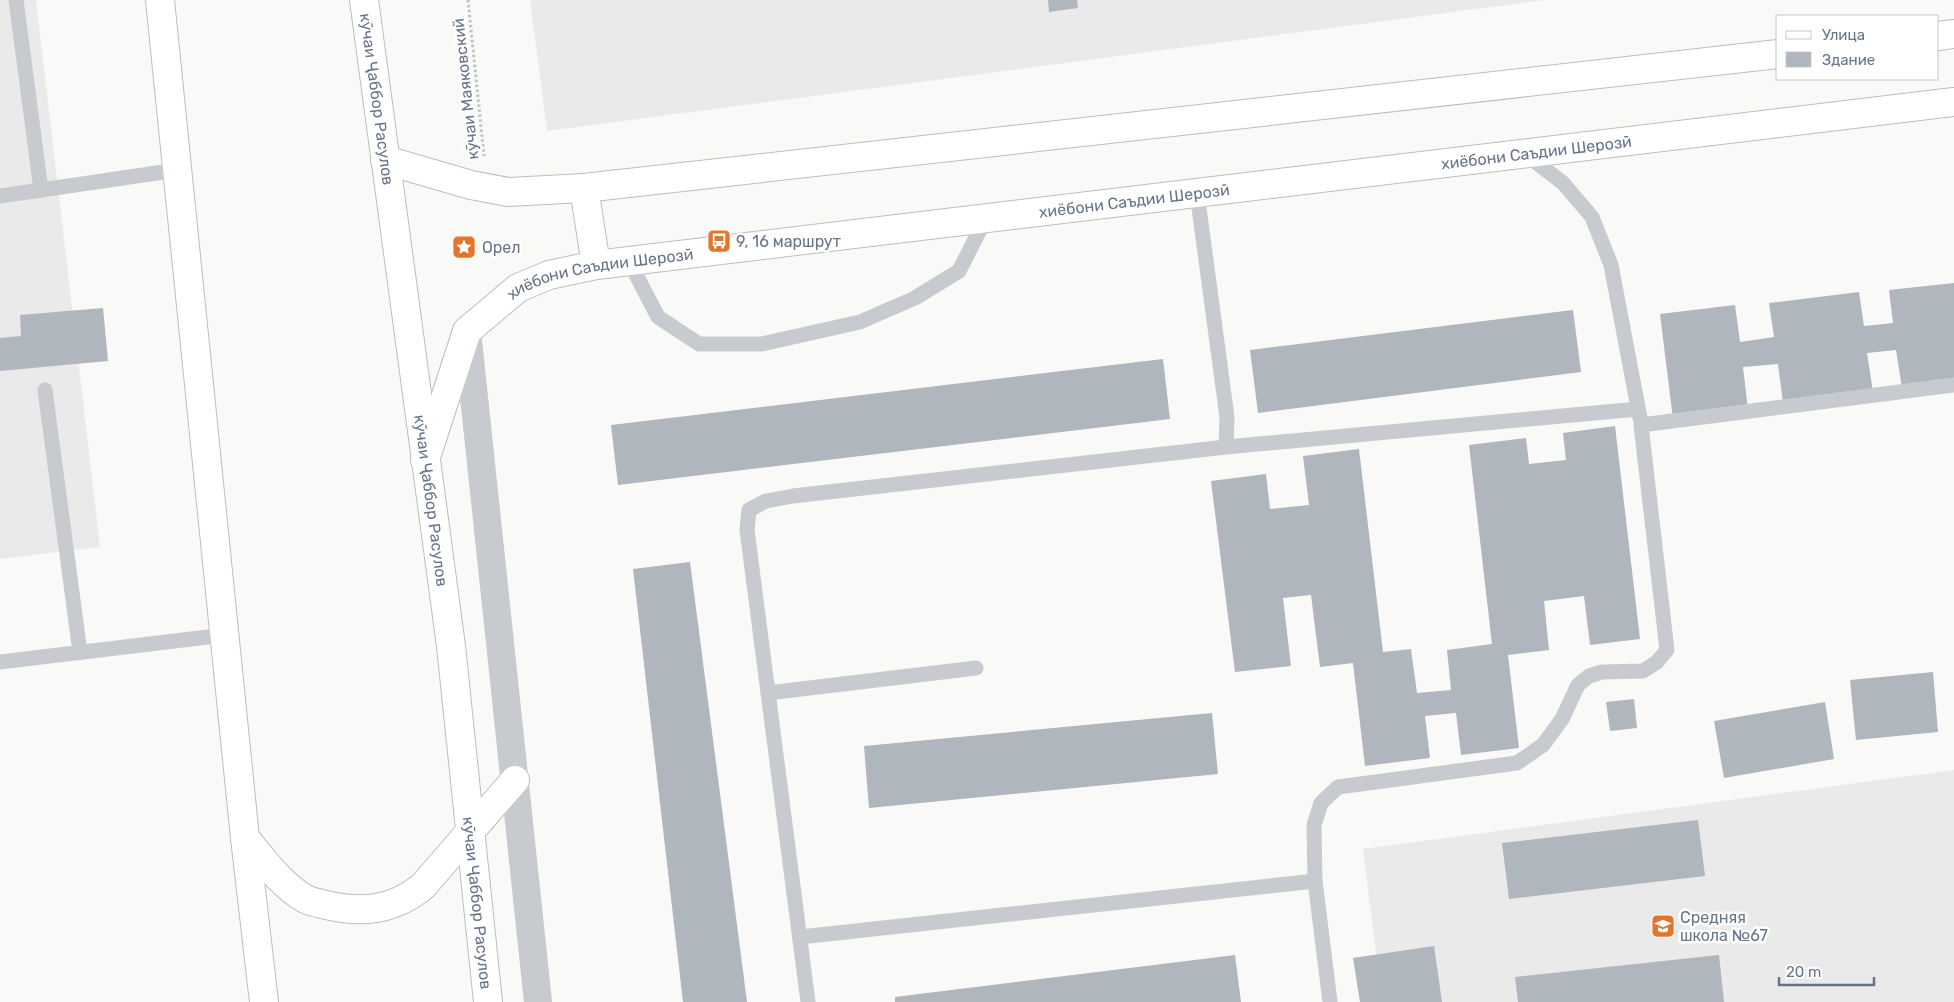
<svg xmlns="http://www.w3.org/2000/svg" width="1954" height="1002" viewBox="0 0 1954 1002" font-family="Rubik,sans-serif">
  <style>
    .built { fill: #eaeaea }
    .building { fill: #b0b6bd }
    .lines { fill: none; stroke-linecap: round; stroke-linejoin: round }
    .primary-casing { stroke: #babdc2; stroke-width: 30 }
    .path { stroke: #c1c2c5; stroke-width: 3; stroke-dasharray: 2.5 2.5; stroke-linecap: butt }
    .service { stroke: #c7cace; stroke-width: 15 }
    .minor { stroke: #c7cace; stroke-width: 28 }
    .primary { stroke: #fff; stroke-width: 28 }
    .labels { text-anchor: middle; stroke-width: 5; stroke-linejoin: round; paint-order: stroke }
    .street-label { font-size: 16px; fill: #687588; stroke: #fff }
    .poi-label { font-size: 16px; fill: #687588; stroke: #fff; text-anchor: start }
  </style>
  <rect width="100%" height="100%" fill="#f9f9f7"/>
  <!-- built -->
  <g class="built">
    <path d="M0 0H36L100 547 0 559Z"/>
    <path d="M530 0H1545L547 131Z"/>
    <path d="M1954 770V1002H1382L1363 849Z"/>
  </g>
  <!-- building -->
  <g class="building">
    <path d="M1048 0H1077L1078 8 1049 12Z"/>
    <path d="M1954 283V382L1902 388 1896 350 1867 353 1873 392 1783 403 1778 364 1743 367 1748 410 1673 419 1660 314 1735 305 1740 342 1774 337 1769 303 1859 292 1864 326 1893 323 1889 290Z"/>
    <path d="M103 308 108 361 0 371V338L21 336 20 315Z"/>
    <path d="M1573 310 1581 372 1258 413 1250 350Z"/>
    <path d="M1163 359 1170 419 618 485 611 425Z"/>
    <path d="M1615 426 1640 639 1590 645 1584 596 1544 601 1549 650 1508 655 1519 748 1461 755 1456 713 1425 716 1430 758 1365 766 1353 663 1320 667 1311 595 1283 598 1291 666 1235 672 1211 481 1266 474 1270 509 1309 505 1303 456 1359 449 1383 652 1411 649 1417 693 1451 690 1447 650 1492 644 1469 445 1526 438 1529 464 1566 460 1563 433Z"/>
    <path d="M690 562 747 1002H683L633 569Z"/>
    <path d="M1933 672 1938 732 1856 740 1850 680Z"/>
    <path d="M1634 699 1637 728 1610 731 1606 702Z"/>
    <path d="M1825 702 1834 759 1724 778 1714 721Z"/>
    <path d="M1212 713 1218 774 869 808 864 746Z"/>
    <path d="M1698 820 1705 876 1509 899 1502 843Z"/>
    <path d="M1434 946 1442 1002H1360L1353 958Z"/>
    <path d="M1235 955 1241 1002H895V997Z"/>
    <path d="M1719 955 1724 1002H1518L1515 977Z"/>
  </g>
  <g class="lines">
    <!-- primary casing -->
    <g class="primary-casing">
      <g id="primary">
        <path d="M160 0 245 838 264 1002"/>
        <path id="s1" d="M364 0 451 646 488 1002"/>
        <path d="M1938 36 1954 34"/>
        <path d="M385 160 471 185 508 192 584 188 1778 54"/>
        <path d="M584 188 596 265"/>
        <path id="s2" d="M425 460 467 331 518 288 549 275 596 265 1954 102"/>
        <path d="M245 838C263 859 280 884 304 898 309 902 316 902 322 904 360 914 393 911 423 886L515 780"/>
      </g>
    </g>
    <!-- path -->
    <path class="path" d="M468 0 484 156"/>
    <!-- service -->
    <g class="service">
      <path d="M16 0 41 190"/>
      <path d="M1524 153 1563 183 1592 217 1611 265 1640 418"/>
      <path d="M1197 193 1227 417 1226 447"/>
      <path d="M0 196 177 170"/>
      <path d="M629 261 658 317 699 344H762L860 322 915 298 959 271 986 218"/>
      <path d="M45 390 80 652"/>
      <path d="M0 662 224 635"/>
      <path d="M768 693 976 668"/>
      <path d="M1315 881 1314 825 1321 803 1338 787 1517 763 1543 745 1562 719 1578 685 1589 676 1602 672 1643 671 1657 662 1667 650 1641 425 1954 385"/>
      <path d="M800 937 1315 881 1330 1002"/>
      <path d="M808 1002 747 530 749 510 766 501 793 496 1226 447 1638 409"/>
    </g>
    <!-- minor -->
    <path class="minor" d="M467 331 538 1002"/>
    <!-- primary -->
    <use href="#primary" class="primary"/>
  </g>
  <!-- icons -->
  <defs>
    <g id="bus-square" transform="scale(1.25)"><rect x="-9" y="-9" width="18" height="18" rx="4" fill="#e5752b" stroke="#fff"/><path d="M-5-6H5V4H4V6H2V4H-2V6H-4V4H-5ZM-3.5-4V0h7V-4ZM-3.5 1.2v1.5H-2V1.2ZM2 1.2v1.5H3.5V1.2Z" fill="#fff"/></g>
    <g id="sight-square" transform="scale(1.25)"><rect x="-9" y="-9" width="18" height="18" rx="4" fill="#e5752b" stroke="#fff"/><path d="M0-6L1.8-2.2L6-1.7L2.9 1.2L3.7 5.4L0 3.3L-3.7 5.4L-2.9 1.2L-6-1.7L-1.8-2.2Z" fill="#fff"/></g>
    <g id="school-square" transform="scale(1.25)"><rect x="-9" y="-9" width="18" height="18" rx="4" fill="#e5752b" stroke="#fff"/><path d="M0-5L7-2L0 1L-7-2ZM-4 1L0 2.5L4 1V4Q0 6-4 4Z" fill="#fff"/></g>
  </defs>
  <g fill-rule="evenodd">
    <use href="#bus-square" x="719" y="241"/>
    <use href="#sight-square" x="464" y="247"/>
    <use href="#school-square" x="1663" y="926"/>
  </g>
  <g class="labels">
    <!-- street labels -->
    <g class="street-label">
      <text transform="translate(465 89) rotate(-96)" y="6">кӯчаи Маяковский</text>
      <text dy="6" stroke="none"><textPath href="#s1" startOffset="100">кӯчаи Ҷаббор Расулов</textPath></text>
      <text dy="6" stroke="none"><textPath href="#s2" startOffset="1231">хиёбони Саъдии Шерозӣ</textPath></text>
      <text dy="6" stroke="none"><textPath href="#s2" startOffset="826">хиёбони Саъдии Шерозӣ</textPath></text>
      <text dy="6" stroke="none"><textPath href="#s2" startOffset="286">хиёбони Саъдии Шерозӣ</textPath></text>
      <text dy="6" stroke="none"><textPath href="#s1" startOffset="505">кӯчаи Ҷаббор Расулов</textPath></text>
      <text dy="6" stroke="none"><textPath href="#s1" startOffset="910">кӯчаи Ҷаббор Расулов</textPath></text>
    </g>
    <!-- poi labels -->
    <g class="poi-label">
      <text x="736" y="247">9, 16 маршрут</text>
      <text x="482" y="253">Орел</text>
      <text x="1680" y="923">Средняя<tspan x="1680" dy="18">школа №67</tspan></text>
    </g>
  </g>
  <!-- legend -->
  <rect x="1776" y="15" width="162" height="65" fill="#ffffff" stroke="#c3c8cf"/>
  <rect x="1786" y="31" width="25" height="8" fill="#ffffff" stroke="#c3c8cf"/>
  <text x="1822" y="40" font-size="15" fill="#687588">Улица</text>
  <rect x="1786" y="52" width="25" height="15" fill="#b0b6bd" stroke="#c3c8cf"/>
  <text x="1822" y="65" font-size="15" fill="#687588">Здание</text>
  <!-- scale -->
  <path d="M1779 977v8h95v-8" fill="none" stroke="#687588" stroke-width="2.5"/>
  <text x="1786" y="977" font-size="15" fill="#687588" stroke="#ffffff" stroke-width="4" paint-order="stroke">20 m</text>
</svg>
